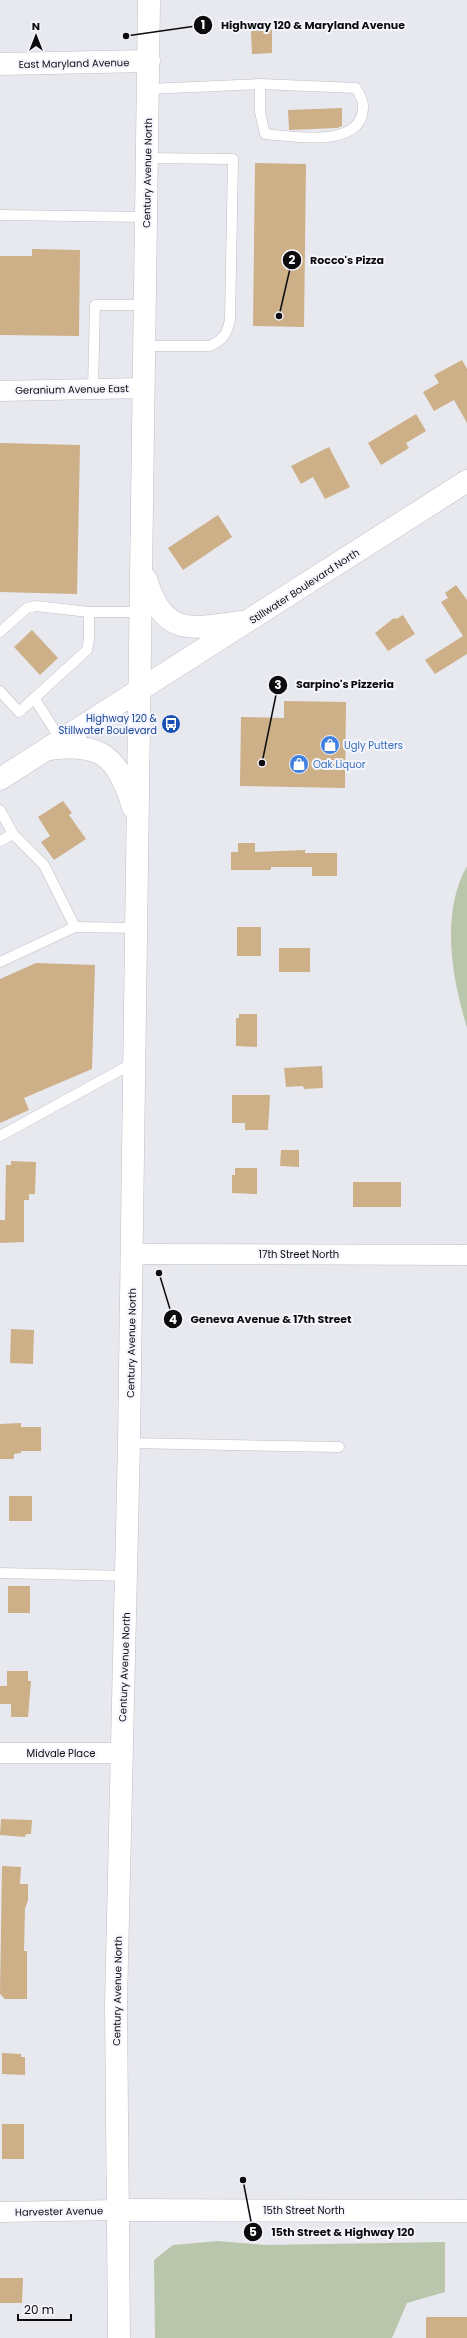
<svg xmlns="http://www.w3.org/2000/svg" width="467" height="2338" viewBox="0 0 467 2338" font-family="Poppins,sans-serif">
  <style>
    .green { fill: #b9c6ab }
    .building { fill: #cdaf88 }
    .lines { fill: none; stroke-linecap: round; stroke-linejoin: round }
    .lane-casing { stroke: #bebfc5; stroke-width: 11 }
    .street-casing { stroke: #bebfc5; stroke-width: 21 }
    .secondary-casing { stroke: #bebfc5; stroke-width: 23 }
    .lane { stroke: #fff; stroke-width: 10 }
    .street { stroke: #fff; stroke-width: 20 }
    .secondary { stroke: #fff; stroke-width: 22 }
    .labels { text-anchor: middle; stroke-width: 4; stroke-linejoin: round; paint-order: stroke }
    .street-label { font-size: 10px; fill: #0c0c0e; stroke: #f5f6fd }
    .transit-label { font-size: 10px; fill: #164399; stroke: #f5f6fd; text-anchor: end }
    .shop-label { font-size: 10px; fill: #366cbe; stroke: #f5f6fd; text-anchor: start }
    .leader { fill: none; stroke: #0c0c0e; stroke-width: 1.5 }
    .callout-dot { fill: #0c0c0e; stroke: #f5f6fd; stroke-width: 1.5 }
    .mark-label { font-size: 12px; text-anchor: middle; font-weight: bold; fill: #fff }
    .callout-label { font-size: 11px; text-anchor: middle; font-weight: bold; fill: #0c0c0e; stroke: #f5f6fd; stroke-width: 4; stroke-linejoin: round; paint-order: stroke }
  </style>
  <rect width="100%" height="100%" fill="#e8e9ef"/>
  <!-- green -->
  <g class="green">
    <path d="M467 866V1028C452 978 440 914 467 866Z"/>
    <path d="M218 2241 265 2245 445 2242V2292L407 2303 392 2338H155L154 2260 173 2245Z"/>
  </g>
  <!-- building -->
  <g class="building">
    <path d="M272 30V53L252 54 251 31Z"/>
    <path d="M342 108V126L337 128 289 130 288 110Z"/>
    <path d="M255 163 306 164 304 327 253 326Z"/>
    <path d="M32 249 80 250 79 336 0 335V256H32Z"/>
    <path d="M462 360 467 369V423L454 400 434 411 423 392 439 383 434 375Z"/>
    <path d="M416 414 426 431 406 443 409 448 381 465 368 443Z"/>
    <path d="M0 443 80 445 77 594 0 592Z"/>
    <path d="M329 447 350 487 325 499 313 477 301 484 291 466Z"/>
    <path d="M218 515 232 537 183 570 168 548Z"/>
    <path d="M456 585 467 600V654L435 674 425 660 463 636 441 602 448 598 445 593Z"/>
    <path d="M403 615 415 634 388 651 375 633 394 618 396 619Z"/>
    <path d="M32 630 58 658 40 675 14 647Z"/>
    <path d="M284 701 346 702 345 788 240 786 241 717 284 718Z"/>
    <path d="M63 801 72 813 69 815 86 839 54 860 41 842 50 836 38 817Z"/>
    <path d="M238 843H255V852L305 850V853H337V876H312V867H271V870H231V852H238Z"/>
    <rect x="237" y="927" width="24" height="29"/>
    <rect x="279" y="948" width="31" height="24"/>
    <path d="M36 963 95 965 92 1069 24 1098 29 1110 0 1123V979Z"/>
    <path d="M239 1014H257V1047L236 1046V1018H239Z"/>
    <path d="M322 1066 323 1088 304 1089 303 1086 286 1087 284 1068Z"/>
    <path d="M232 1095H270L268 1130H245V1123H232Z"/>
    <path d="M281 1150H299V1167L280 1166Z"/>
    <path d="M11 1161 36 1162 35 1194H29V1200H24V1242L0 1243V1220H5L6 1165H11Z"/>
    <path d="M235 1168H257V1194L232 1193V1175H235Z"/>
    <rect x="353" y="1182" width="48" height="25"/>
    <path d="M11 1329 34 1330 33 1364 10 1363Z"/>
    <path d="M21 1423V1427H41V1451H21V1453L14 1454V1459H0V1424Z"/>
    <rect x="9" y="1496" width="23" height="25"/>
    <rect x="8" y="1586" width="22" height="27"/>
    <path d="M7 1671H28V1681H31L28 1717H11V1704H0V1686H7Z"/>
    <path d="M1 1819 32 1820 31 1834H26L25 1837 0 1835Z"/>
    <path d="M2 1866 21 1867 20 1884H28V1900L25 1909 24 1951H27V1999H5L0 1994Z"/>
    <path d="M2 2053 21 2054V2057H25V2075L2 2074Z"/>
    <rect x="2" y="2124" width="22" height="35"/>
    <path d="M0 2278H23L22 2303H0Z"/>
    <rect x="426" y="2317" width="41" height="21"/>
  </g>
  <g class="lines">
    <!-- lane casing -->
    <g class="lane-casing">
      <g id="lane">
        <path d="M148 89 260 84 356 88C359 93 363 100 363 106 364 150 291 136 265 134L260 112V84"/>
        <path d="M0 215 147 217"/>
        <path d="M145 346H210C223 340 227 334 230 320L233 159 147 158"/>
        <path d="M93 388 95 305H145"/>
        <path d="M0 632 27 608 36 606 89 612H141"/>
        <path d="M0 691 19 712 87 650 89 639V612"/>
        <path d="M34 698 61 740"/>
        <path d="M0 810 13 834 44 865 75 927 0 962"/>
        <path d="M0 841 13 834"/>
        <path d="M75 927 137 928"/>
        <path d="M0 1136 135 1062"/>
        <path d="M129 1443 339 1447"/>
        <path d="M0 1573 127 1576"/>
      </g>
    </g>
    <!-- street casing -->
    <g class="street-casing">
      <g id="street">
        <path d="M0 391 144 388"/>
        <path d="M132 1254 467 1255"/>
        <path d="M0 1753H122"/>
        <path d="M0 2212 118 2210"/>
      </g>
    </g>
    <!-- secondary casing -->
    <g class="secondary-casing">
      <g id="secondary">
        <path d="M0 64 149 61"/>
        <path d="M146 579C164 637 189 629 241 622"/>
        <path d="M49 749C102 742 118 757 133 807"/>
        <path d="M0 779 467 481"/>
        <path d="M118 2210 467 2211"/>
        <path d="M119 2338 116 2004 129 1443 149 0"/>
      </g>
    </g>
    <!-- lane -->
    <use href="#lane" class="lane"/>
    <!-- street -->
    <use href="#street" class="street"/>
    <!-- secondary -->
    <use href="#secondary" class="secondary"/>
  </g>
  <!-- icons -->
  <defs>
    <g id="bus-disc" transform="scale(1)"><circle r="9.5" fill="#1a4fb4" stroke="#f5f6fd"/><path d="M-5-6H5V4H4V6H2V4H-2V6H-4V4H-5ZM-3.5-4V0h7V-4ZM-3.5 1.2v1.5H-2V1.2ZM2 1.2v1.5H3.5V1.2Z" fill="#fff"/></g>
    <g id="shop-disc" transform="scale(1)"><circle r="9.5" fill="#3f7fe0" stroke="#f5f6fd"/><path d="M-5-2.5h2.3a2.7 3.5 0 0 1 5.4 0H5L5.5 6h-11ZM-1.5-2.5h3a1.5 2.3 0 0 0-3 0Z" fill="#fff"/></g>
  </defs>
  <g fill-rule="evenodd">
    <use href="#bus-disc" x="171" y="724"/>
    <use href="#shop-disc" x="330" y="745"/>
    <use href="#shop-disc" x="299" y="764"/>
  </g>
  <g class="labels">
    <!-- street labels -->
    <g class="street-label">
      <text transform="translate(74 63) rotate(-1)" y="4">East Maryland Avenue</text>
      <text transform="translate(147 173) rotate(-89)" y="4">Century Avenue North</text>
      <text transform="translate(72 389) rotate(-1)" y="4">Geranium Avenue East</text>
      <text transform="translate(304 586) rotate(-33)" y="4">Stillwater Boulevard North</text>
      <text x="299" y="1258">17th Street North</text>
      <text transform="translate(131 1343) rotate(-89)" y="4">Century Avenue North</text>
      <text transform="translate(124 1667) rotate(-88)" y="4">Century Avenue North</text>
      <text x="61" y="1757">Midvale Place</text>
      <text transform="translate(117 1991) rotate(-89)" y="4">Century Avenue North</text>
      <text x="304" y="2214">15th Street North</text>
      <text transform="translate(59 2211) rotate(-1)" y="4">Harvester Avenue</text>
    </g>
    <!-- transit labels -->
    <g class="transit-label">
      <text x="157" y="722">Highway 120 &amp;<tspan x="157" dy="12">Stillwater Boulevard</tspan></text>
    </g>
    <!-- shop labels -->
    <g class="shop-label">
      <text x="344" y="749">Ugly Putters</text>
      <text x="313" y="768">Oak Liquor</text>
    </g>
  </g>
  <!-- callouts -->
  <path class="leader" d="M126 36L203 25M279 316L292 260M262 763L278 685M159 1273L173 1319M243 2180L253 2232"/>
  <g class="callout-dot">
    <circle cx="126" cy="36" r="4"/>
    <circle cx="279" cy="316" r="4"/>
    <circle cx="262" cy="763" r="4"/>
    <circle cx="159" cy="1273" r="4"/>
    <circle cx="243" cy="2180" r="4"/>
    <circle cx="203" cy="25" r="10"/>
    <circle cx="292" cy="260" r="10"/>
    <circle cx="278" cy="685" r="10"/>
    <circle cx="173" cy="1319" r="10"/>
    <circle cx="253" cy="2232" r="10"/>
  </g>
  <g class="mark-label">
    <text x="203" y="29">1</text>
    <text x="292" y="264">2</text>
    <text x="278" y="689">3</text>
    <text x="173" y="1324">4</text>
    <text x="253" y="2236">5</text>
  </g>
  <g class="callout-label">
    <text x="313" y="29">Highway 120 &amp; Maryland Avenue</text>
    <text x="347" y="264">Rocco's Pizza</text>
    <text x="345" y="688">Sarpino's Pizzeria</text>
    <text x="271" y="1323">Geneva Avenue &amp; 17th Street</text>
    <text x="343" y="2236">15th Street &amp; Highway 120</text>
  </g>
  <!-- north arrow -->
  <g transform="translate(36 36)" stroke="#f5f6fd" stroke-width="3" paint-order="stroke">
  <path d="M0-3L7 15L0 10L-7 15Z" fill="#0c0c0e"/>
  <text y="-6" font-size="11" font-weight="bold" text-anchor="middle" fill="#0c0c0e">N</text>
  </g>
  <!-- scale -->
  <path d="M18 2314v6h53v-6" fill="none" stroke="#0c0c0e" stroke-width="2"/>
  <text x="24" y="2314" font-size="12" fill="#0c0c0e" stroke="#f5f6fd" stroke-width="3" paint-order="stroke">20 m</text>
</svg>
